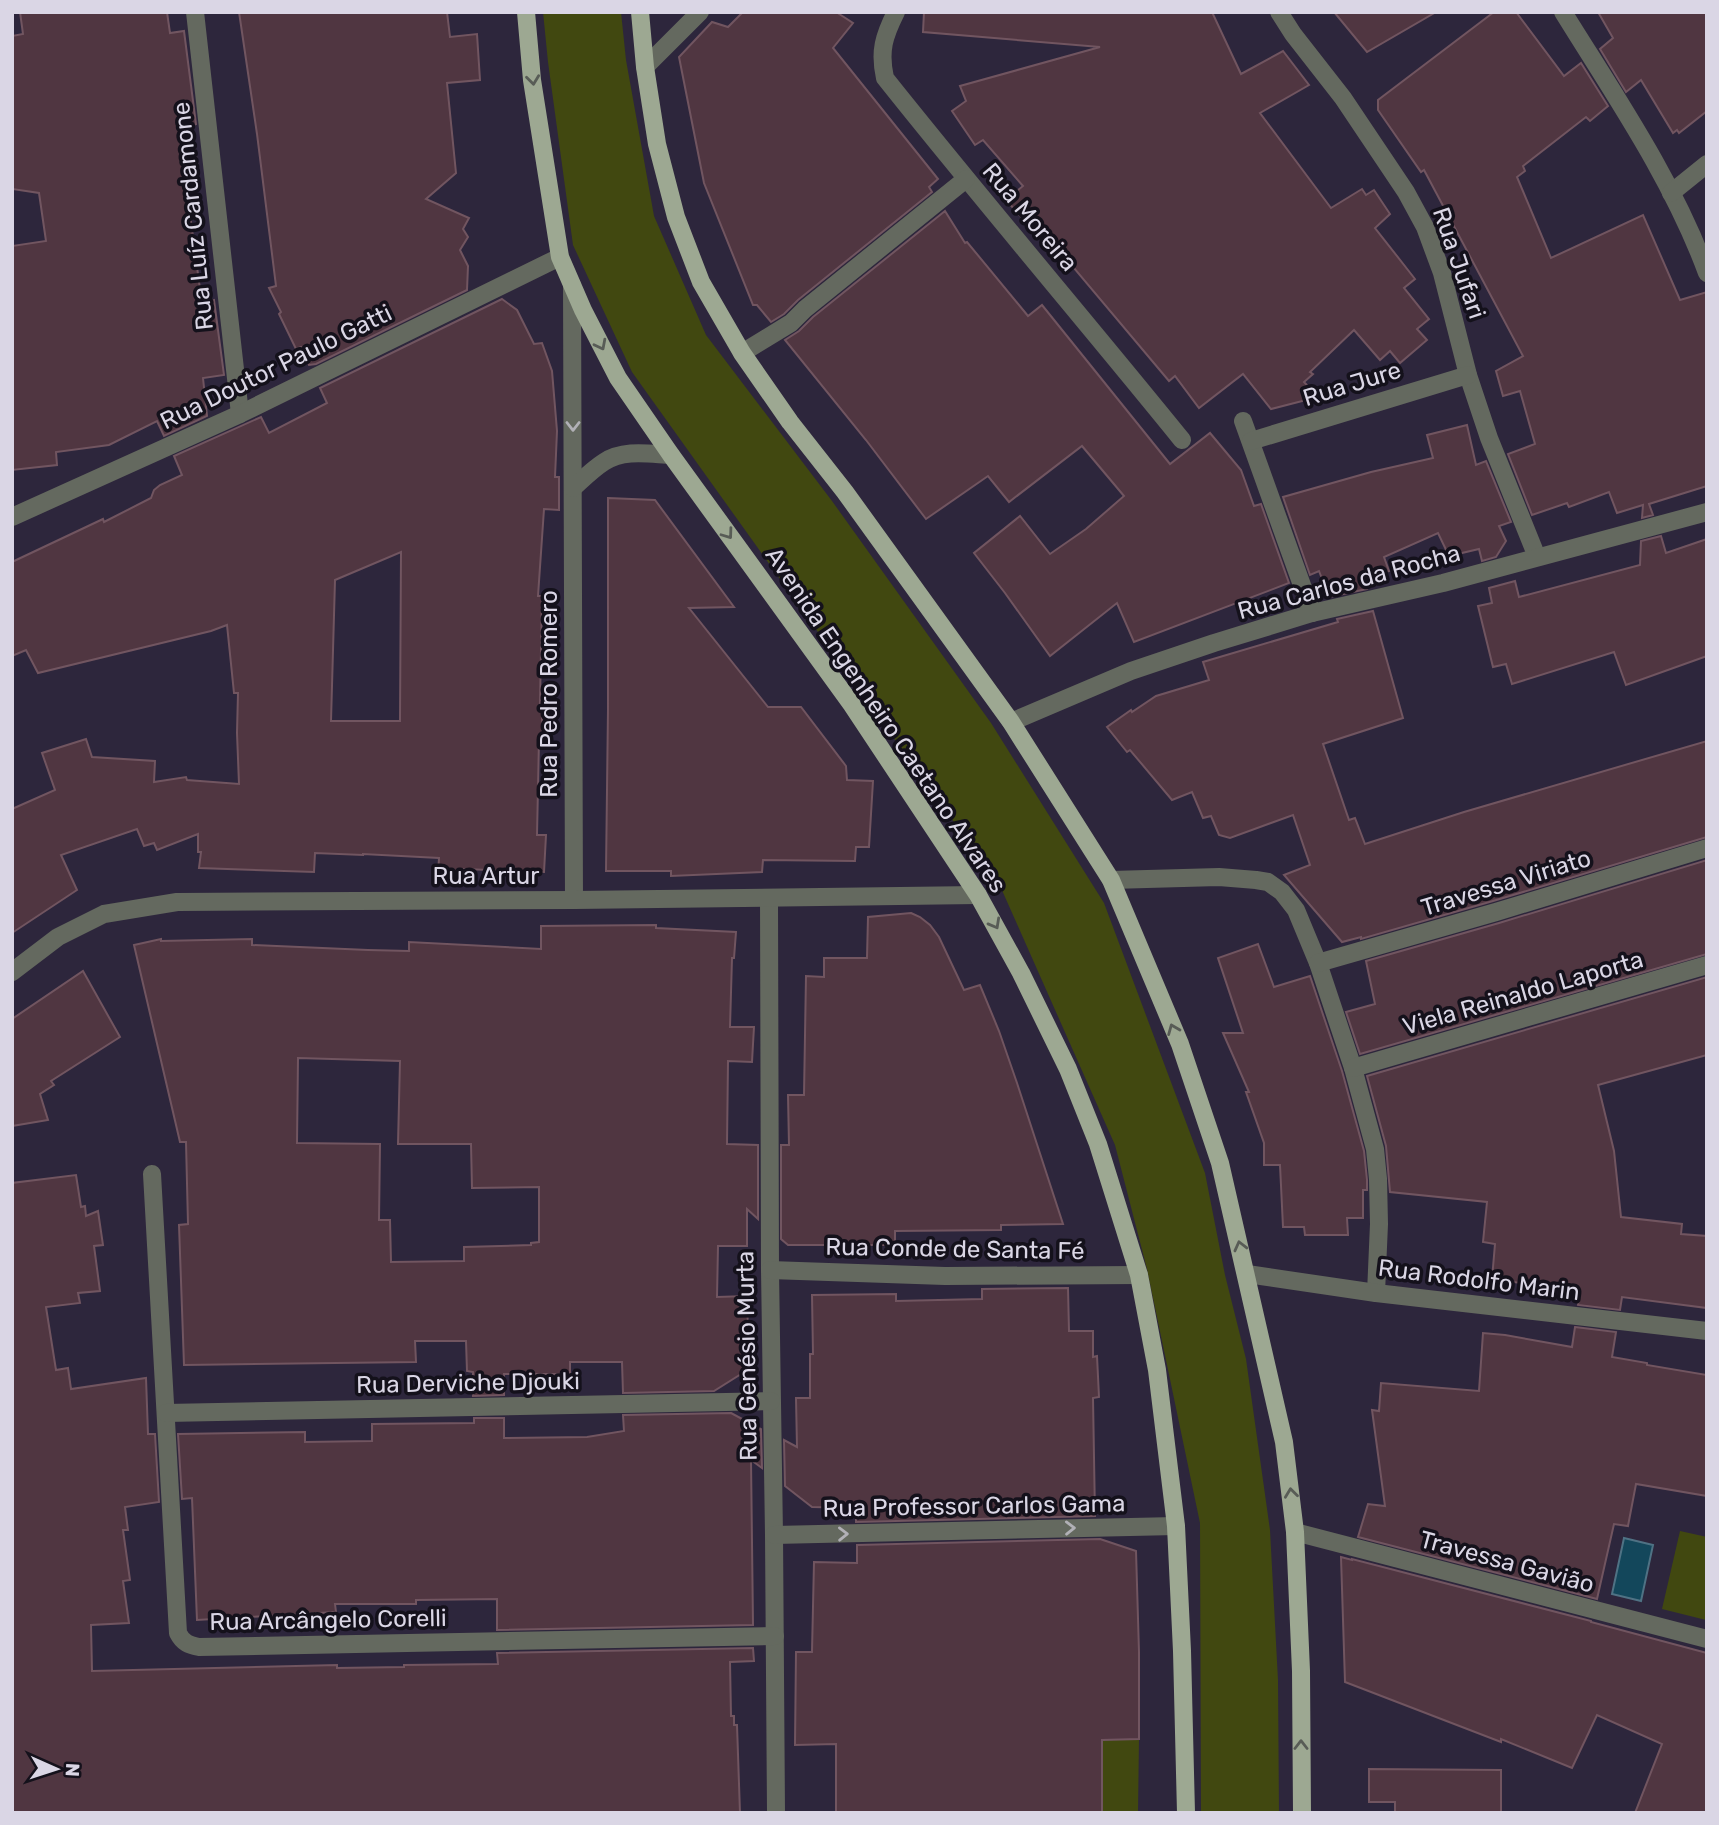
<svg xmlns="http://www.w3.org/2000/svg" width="1719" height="1825" viewBox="0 0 1719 1825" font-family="Rubik,sans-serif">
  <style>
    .green { fill: #414810 }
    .water { fill: #13475b; stroke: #4f7284; stroke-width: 2 }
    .building { fill: #503641; stroke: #715560; stroke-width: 2; fill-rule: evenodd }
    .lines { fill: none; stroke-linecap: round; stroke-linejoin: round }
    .minor { stroke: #64695f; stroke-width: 18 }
    .major { stroke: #9da892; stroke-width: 18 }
    .oneway { stroke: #585c56 }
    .oneway2 { stroke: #b1b0b6 }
    .labels { text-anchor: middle; stroke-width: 7; stroke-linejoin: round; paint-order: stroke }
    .street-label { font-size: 24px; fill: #dad6e5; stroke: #14111b }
  </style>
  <rect width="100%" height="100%" fill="#2d263c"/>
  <!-- green -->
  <g class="green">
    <path d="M543 12H621L626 60 654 216 706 335 832 501 991 723 1104 903 1205 1173 1225 1275 1246 1359 1270 1530 1278 1680 1279 1813H1201L1200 1523 1147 1269 1115 1145 1001 888 632 372 573 245 548 62Z"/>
    <path d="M1680 1531 1707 1537 1706 1620 1662 1609Z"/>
    <path d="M1139 1739 1138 1813H1102V1740Z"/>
  </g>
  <!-- water -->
  <path class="water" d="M1624 1538 1653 1545 1641 1601 1612 1594Z"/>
  <!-- building -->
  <g class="building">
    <path d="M20 12H167L170 33 184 31 196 124 191 126 198 168 184 170 202 304 214 300 224 375 203 378 207 416 164 436 157 421 109 445 56 452 57 465 12 470V246L46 241 39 193 12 189V36L23 34Z"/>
    <path d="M239 12H447L450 37 477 34 480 80 447 83 456 173 426 199 469 218 463 229 468 237 460 250 468 266 467 290 316 364 309 365 301 347 296 349 279 314 281 312 269 288 276 286 257 134Z"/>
    <path d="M743 12H836L853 23 833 48 938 179 929 187 932 192 798 300 784 314 771 322 757 305H753L704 183 679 57 712 22 728 27Z"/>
    <path d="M924 12H1212L1241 74 1283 51 1309 85 1260 113 1331 208 1362 189 1366 195 1374 190 1390 214 1375 228 1415 279 1404 288 1429 319 1417 329 1427 340 1400 363 1390 351 1380 360 1354 330 1310 372 1313 374 1304 382 1318 397 1271 409 1243 374 1199 408 1175 376 1169 381 1042 230 1038 233 1026 218 1024 220 1006 200 1023 186 983 140 975 145 952 111 966 101 960 86 1100 47 923 32Z"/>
    <path d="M1334 12H1436L1367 52Z"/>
    <path d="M1494 12H1516L1564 76 1581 63 1608 106 1590 121 1586 117 1523 166 1525 171 1517 177 1551 258 1643 215 1680 300 1707 292V486L1649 504 1653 515 1642 518 1643 505 1617 513 1609 492 1569 507 1567 503 1532 515 1508 454 1535 444 1520 391 1503 396 1496 371 1523 356 1424 170 1421 172 1378 110V100Z"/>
    <path d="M1598 12H1707V111L1679 133 1677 130 1673 133 1641 80 1626 92 1600 49 1613 38Z"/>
    <path d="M945 211 965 243 967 242 1028 316 1042 305 1170 464 1210 433 1241 470 1254 506 1261 504 1289 583 1134 642 1117 603 1050 656 1005 593 974 553 1020 516 1050 554 1086 529 1124 496 1082 446 1009 502 988 476 926 519 866 440 785 340 799 331 813 317Z"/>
    <path d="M502 299 517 310 534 344 542 343 552 371 557 431 555 477H559V510L544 509 538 596H542L540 704H542V741L539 740 537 835H546L544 872 464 869V875H438L439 858 363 854V855L315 853 314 872 199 868 201 852H198V834L157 850 154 843 144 846 137 829 61 855 77 890 12 933V809L55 790 42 753 86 739 92 757 155 761 154 782 186 777 187 780 239 784 237 733 238 693H234L227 625 211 631 38 673 26 650 12 656V562L103 519 104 522 151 498 154 490 160 485 182 475 174 456 261 417 269 433 327 403 320 388ZM401 552 400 721H331L335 580Z"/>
    <path d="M1467 425 1476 465 1486 461 1511 522 1499 526 1506 541 1496 557 1482 561 1479 549 1449 556 1438 533 1384 557 1389 571 1363 577 1367 589 1329 597 1319 571 1310 575 1283 497 1371 472 1433 458 1427 435Z"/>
    <path d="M608 498 655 500 734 607 689 608 768 707H801L846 766 847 780 873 781 869 847H856L855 861 763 860 762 872 671 876V871H606L608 709Z"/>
    <path d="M1661 536 1666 553 1707 539V656L1626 685 1614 652 1512 684 1506 664 1493 667 1478 606 1492 603 1489 588 1515 581 1519 597 1640 565 1641 541Z"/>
    <path d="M1373 611 1403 718 1323 744 1349 820 1355 818 1365 844 1464 812 1707 741V837L1493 901 1361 939V937L1342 942 1284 875 1310 865 1293 815 1230 838 1219 835 1211 816 1203 818 1192 792 1172 800 1130 750 1127 752 1107 727 1131 710 1132 712 1156 696 1209 680 1203 662 1338 622 1337 619Z"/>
    <path d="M1707 860V954L1360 1054 1346 1012 1375 1004 1366 961 1499 923Z"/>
    <path d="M911 913 920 917 930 925 939 937 964 990 980 985 999 1031 1017 1083 1063 1224 1001 1225V1230L895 1231V1245H788L781 1239V1145H789L788 1095H804L806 976 824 977V958H867L868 917Z"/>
    <path d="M656 925V928L736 932 734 958H732L730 1027H754L753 1044 752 1062 728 1061 727 1144 758 1145V1219L747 1209V1246H718L717 1297 747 1296 749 1369 714 1391 623 1393 622 1362H570V1374H504V1395L473 1396V1372L467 1371 466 1341H415L416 1362 184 1365 179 1225 188 1224 186 1142H180L134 945 161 939V941L252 939V945L368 950 409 951V942L541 949V926ZM298 1058 400 1061 398 1144H471L472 1188 539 1187V1242L531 1243V1245L464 1247V1261L391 1262 390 1220H379L380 1144 297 1143Z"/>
    <path d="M1258 944 1274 987 1310 976 1342 1071 1364 1151 1367 1180V1190H1363V1218H1347L1348 1235H1305L1304 1227H1283L1280 1165H1264V1143L1246 1092H1249L1223 1033H1243L1218 958Z"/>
    <path d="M83 971 120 1037 51 1081 54 1085 40 1094 48 1120 12 1126V1019Z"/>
    <path d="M1707 977V1055L1598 1085 1614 1151 1621 1217 1682 1224 1681 1234 1707 1236V1308L1622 1297 1620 1310 1578 1305 1580 1291 1492 1279 1495 1244 1483 1242 1487 1202 1390 1192 1386 1146 1367 1076Z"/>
    <path d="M76 1175 81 1207 85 1206 86 1216 98 1211 103 1245 94 1246 100 1291 78 1293 80 1303 46 1307 56 1370 68 1368 71 1389 146 1378 148 1434H155L159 1502 125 1507 128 1530H123L130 1580 123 1581 129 1623 91 1625 92 1671 337 1665V1668L404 1667V1665L498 1664 497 1653 753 1648 754 1661 730 1662 731 1716H734V1725H737L740 1813H12V1183Z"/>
    <path d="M1068 1288 1069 1331H1093V1357L1097 1356 1099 1397 1093 1398 1095 1516 856 1522V1508L812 1507 785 1486 784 1440 797 1447 796 1398H810V1354H813L812 1295 896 1294V1301L982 1299V1289Z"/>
    <path d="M1575 1327 1616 1332 1612 1357 1647 1363V1365L1707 1375V1496L1636 1484 1628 1526 1614 1524 1597 1599 1358 1537 1368 1504 1385 1506 1372 1410 1379 1411 1381 1383 1479 1391 1483 1333 1505 1335 1572 1347Z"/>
    <path d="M731 1413 761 1429 762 1468 751 1460 753 1625 497 1630V1599L416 1600V1604H335L336 1612 197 1620 192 1498 182 1499 178 1434 305 1432V1442L372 1441V1424L474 1423V1418H504V1438L587 1437 624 1431 623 1415Z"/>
    <path d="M1100 1539 1136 1551 1139 1652V1739L1102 1740V1813H836V1744L795 1745 796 1652H812L814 1562 857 1563V1545Z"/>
    <path d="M1341 1557 1352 1560V1559L1591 1621V1622L1707 1653V1813H1635L1662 1744 1597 1715 1572 1768 1501 1739V1742L1345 1682Z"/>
    <path d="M1369 1769 1501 1770V1812L1395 1813V1802H1369Z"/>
  </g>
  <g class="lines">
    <!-- minor -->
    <g class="minor">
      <path d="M195 12 240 414"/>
      <path d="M896 12C884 36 879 51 885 78 982 200 1084 319 1182 440"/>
      <path d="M1279 12 1293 34 1343 98 1406 192 1425 227 1442 273 1468 375 1489 438 1537 557"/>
      <path d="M1563 12C1615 96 1673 180 1707 273"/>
      <path d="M645 67 700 12"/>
      <path d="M1671 193 1707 164"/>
      <path d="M572 285 574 900"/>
      <path d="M742 353 791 323 805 309 966 179"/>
      <path d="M1243 421 1312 613"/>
      <path d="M1251 441 1468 375"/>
      <path d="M573 488C583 479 593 469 604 462 624 449 649 454 671 455"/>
      <path d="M12 517 240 414 560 257"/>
      <path d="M1011 722 1131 671 1214 643 1312 613 1443 583 1707 512"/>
      <path d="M1111 880 1219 877 1256 880 1268 882 1282 892 1296 910 1318 963 1353 1068 1375 1149 1378 1179 1379 1224 1376 1293"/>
      <path d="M769 898 770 1270 774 1535 776 1813"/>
      <path d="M1318 963 1496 912 1707 848"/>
      <path d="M12 972 58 937 104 914 177 902 574 900 978 895"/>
      <path d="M1353 1068 1707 965"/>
      <path d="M152 1174 178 1633C183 1643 189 1645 199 1647L775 1636"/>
      <path d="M770 1270 945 1276 1139 1275"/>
      <path d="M1247 1274 1376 1293 1707 1331"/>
      <path d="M166 1413 771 1401"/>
      <path d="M1295 1532 1707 1639"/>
      <path d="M774 1535 1176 1526"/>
    </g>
    <!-- major -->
    <g class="major">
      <path d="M526 12 532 80 560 257 583 310 618 378 671 455 852 705 978 895 1021 973 1068 1069 1098 1144 1139 1275 1157 1370 1176 1526 1182 1651 1186 1813"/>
      <path d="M640 12 645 67 657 144 676 217 701 282 742 353 790 422 845 492 1011 722 1111 880 1180 1044 1220 1163 1284 1442 1295 1532 1301 1671 1302 1813"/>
    </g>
  </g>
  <!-- one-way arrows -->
  <defs><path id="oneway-chevron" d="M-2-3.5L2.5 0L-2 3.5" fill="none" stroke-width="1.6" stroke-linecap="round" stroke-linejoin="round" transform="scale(1.75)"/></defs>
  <g class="oneway">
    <use href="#oneway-chevron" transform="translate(533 80) rotate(83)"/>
    <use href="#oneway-chevron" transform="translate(601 345) rotate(63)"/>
    <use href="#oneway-chevron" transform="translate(728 534) rotate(54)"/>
    <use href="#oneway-chevron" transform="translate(995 924) rotate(61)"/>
    <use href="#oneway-chevron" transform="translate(1173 1029) rotate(-112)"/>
    <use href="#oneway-chevron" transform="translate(1240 1246) rotate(-104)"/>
    <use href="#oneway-chevron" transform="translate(1291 1493) rotate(-97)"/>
    <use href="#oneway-chevron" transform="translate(1301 1745) rotate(-90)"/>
  </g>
  <g class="oneway2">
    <use href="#oneway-chevron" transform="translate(573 426) rotate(90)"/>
    <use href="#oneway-chevron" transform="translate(1070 1528) rotate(-1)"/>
    <use href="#oneway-chevron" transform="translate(843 1534) rotate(-1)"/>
  </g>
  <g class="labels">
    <!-- street labels -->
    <g class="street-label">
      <text transform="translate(193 216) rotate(-96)" y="8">Rua Luíz Cardamone</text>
      <text transform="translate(1030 217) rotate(50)" y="8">Rua Moreira</text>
      <text transform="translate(1459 263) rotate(71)" y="8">Rua Jufari</text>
      <text transform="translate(276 367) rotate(-26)" y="8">Rua Doutor Paulo Gatti</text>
      <text transform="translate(1352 384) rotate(-17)" y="8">Rua Jure</text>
      <text transform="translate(1349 582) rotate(-15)" y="8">Rua Carlos da Rocha</text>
      <text transform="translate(549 694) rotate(-90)" y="8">Rua Pedro Romero</text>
      <text transform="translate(886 720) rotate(56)" y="8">Avenida Engenheiro Caetano Alvares</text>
      <text x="486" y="884">Rua Artur</text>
      <text transform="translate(1506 883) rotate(-17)" y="8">Travessa Viriato</text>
      <text transform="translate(1523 993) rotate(-16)" y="8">Viela Reinaldo Laporta</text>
      <text transform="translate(955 1249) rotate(1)" y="8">Rua Conde de Santa Fé</text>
      <text transform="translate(1479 1280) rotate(7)" y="8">Rua Rodolfo Marin</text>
      <text transform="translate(747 1356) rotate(-91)" y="8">Rua Genésio Murta</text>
      <text transform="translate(468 1383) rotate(-1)" y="8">Rua Derviche Djouki</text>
      <text transform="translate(974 1506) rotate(-1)" y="8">Rua Professor Carlos Gama</text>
      <text transform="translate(1507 1562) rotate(15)" y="8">Travessa Gavião</text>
      <text transform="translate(328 1620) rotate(-1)" y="8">Rua Arcângelo Corelli</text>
    </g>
  </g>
  <!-- border -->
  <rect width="1719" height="1825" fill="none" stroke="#dad6e5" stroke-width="28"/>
  <!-- north arrow -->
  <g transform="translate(56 1769) rotate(93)" stroke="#14111b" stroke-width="5" paint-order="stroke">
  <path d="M0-5L12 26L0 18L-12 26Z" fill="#dad6e5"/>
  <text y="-10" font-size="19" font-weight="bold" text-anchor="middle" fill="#dad6e5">N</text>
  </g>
</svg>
